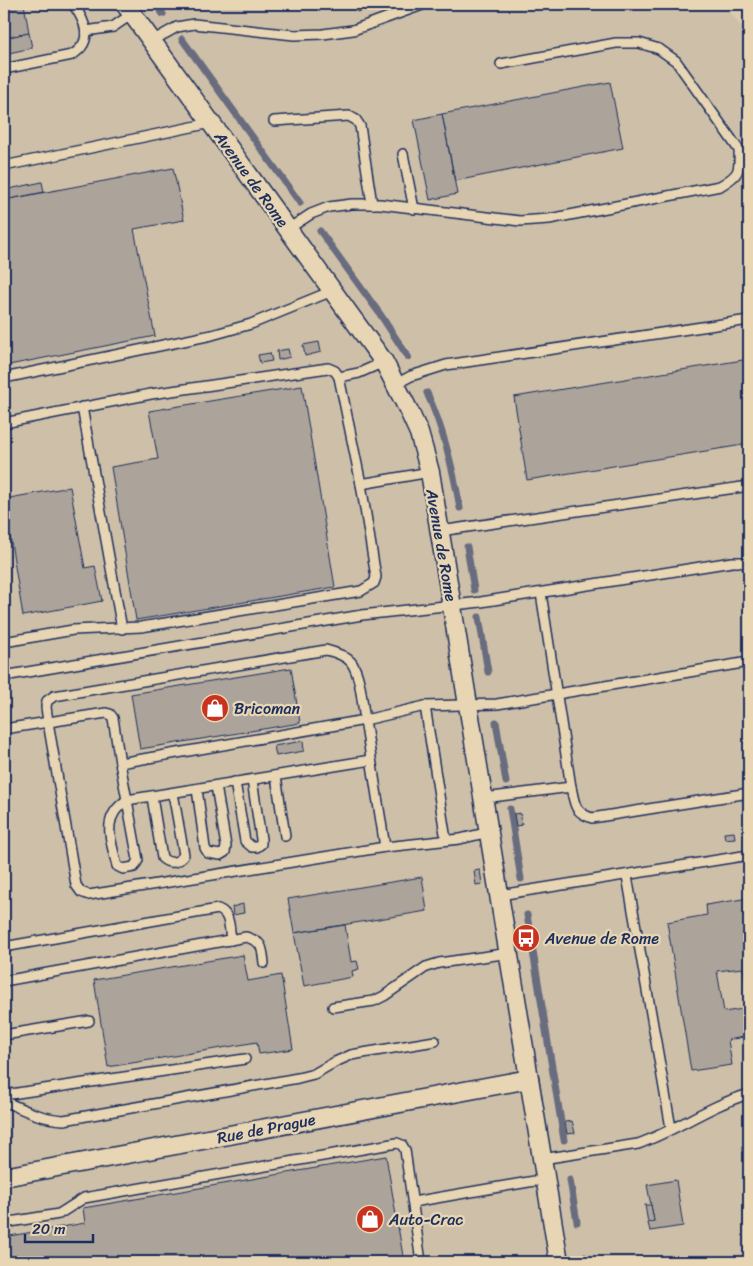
<svg xmlns="http://www.w3.org/2000/svg" width="753" height="1266" viewBox="0 0 753 1266" font-family="Sriracha,sans-serif">
  <style>
    .built { fill: #cebfa8 }
    .lines { fill: none; stroke-linecap: round; stroke-linejoin: round }
    .stream { stroke: #676c7e; stroke-width: 7 }
    .building { fill: #aca49a; stroke: #1b2f5e }
    .service-casing { stroke: #1b2f5e; stroke-width: 12 }
    .minor-casing { stroke: #1b2f5e; stroke-width: 21 }
    .service { stroke: #e8d5b3; stroke-width: 9 }
    .minor { stroke: #e8d5b3; stroke-width: 18 }
    .labels { text-anchor: middle; stroke-width: 4.5; stroke-linejoin: round; paint-order: stroke }
    .street-label { font-size: 16px; fill: #1b2f5e; stroke: #e8d5b3 }
    .poi-label { font-size: 16px; fill: #1b2f5e; stroke: #e8d5b3; text-anchor: start }
  </style>
  <rect width="100%" height="100%" fill="#dccbae"/>
  <filter id="ink" filterUnits="userSpaceOnUse"><feTurbulence type="fractalNoise" baseFrequency=".02" numOctaves="2"/><feDisplacementMap in="SourceGraphic" scale="10" xChannelSelector="R" yChannelSelector="G"/><feConvolveMatrix kernelMatrix="1 2 1 2 8 2 1 2 1" color-interpolation-filters="sRGB"/></filter>
  <g filter="url(#ink)">
    <!-- built -->
    <path class="built" d="M4 4H724L749 37V1262H4Z"/>
    <g class="lines">
      <!-- stream -->
      <g class="stream">
        <path d="M156 4 163 14"/>
        <path d="M182 39 300 203"/>
        <path d="M320 231 380 314 408 357"/>
        <path d="M427 393C444 430 453 468 460 508"/>
        <path d="M467 547 474 590"/>
        <path d="M479 617 488 672"/>
        <path d="M496 722 506 782"/>
        <path d="M510 809 521 879"/>
        <path d="M527 915 564 1140"/>
        <path d="M570 1180 577 1222"/>
        <path d="M584 1257 585 1262"/>
      </g>
    </g>
    <!-- building -->
    <g class="building">
      <path d="M4 4H24L29 33 4 38Z"/>
      <path d="M353 4H375L357 12Z"/>
      <path d="M29 33 32 48 4 54V38Z"/>
      <path d="M610 82 623 148 455 181 442 114Z"/>
      <path d="M442 114 457 194 430 200 414 120Z"/>
      <path d="M173 168 184 220 134 229 155 336 4 366V200Z"/>
      <path d="M42 182 44 192 4 200V190Z"/>
      <path d="M319 342 321 352 305 356 303 345Z"/>
      <path d="M288 349 290 357 278 360 277 351Z"/>
      <path d="M270 353 272 361 260 363 258 355Z"/>
      <path d="M749 359V444L527 480 514 397Z"/>
      <path d="M302 386 335 587 136 620 111 467 158 459 149 411Z"/>
      <path d="M70 487 85 568 95 566 102 601 23 616 4 499Z"/>
      <path d="M291 668 300 723 140 749 131 694Z"/>
      <path d="M303 741 304 751 276 756 274 746Z"/>
      <path d="M520 813 522 825 516 826 514 814Z"/>
      <path d="M734 832 735 838 725 839 724 833Z"/>
      <path d="M480 870 482 884 476 885 474 871Z"/>
      <path d="M422 877 427 911 294 933 288 899Z"/>
      <path d="M749 898V1006L743 968 717 971 724 1012 749 1008V1036L728 1040 732 1065 691 1071 667 922 707 915 706 905Z"/>
      <path d="M243 904 244 913 233 915 232 907Z"/>
      <path d="M345 925 351 962 357 961 359 969 352 971 353 977 304 986 294 933Z"/>
      <path d="M243 955 248 981 281 975 293 1049 259 1054 257 1042 108 1067 94 980Z"/>
      <path d="M572 1121 575 1133 567 1134 565 1122Z"/>
      <path d="M386 1156 404 1262H4V1237L85 1223 83 1208Z"/>
      <path d="M676 1180 683 1226 650 1231 648 1223 654 1221 647 1185Z"/>
      <path d="M645 1205H651L654 1221 648 1223Z"/>
    </g>
    <g class="lines">
      <!-- service casing -->
      <g class="service-casing">
        <g id="service">
          <path d="M86 31 113 27 132 14"/>
          <path d="M152 41 177 27 194 24 294 35 323 34 353 30 425 4"/>
          <path d="M4 69 72 55C95 41 85 21 73 4"/>
          <path d="M274 121 349 116 356 120 360 126 372 204"/>
          <path d="M403 154 414 209"/>
          <path d="M4 166 211 123"/>
          <path d="M288 229 311 214 329 207 352 204H380L520 221 549 219 720 186C739 175 740 172 739 150L676 61 659 49 639 43H616L501 64"/>
          <path d="M339 377 359 373 384 362"/>
          <path d="M4 378 212 335 251 324 332 291"/>
          <path d="M396 384 411 376 446 365 749 320"/>
          <path d="M82 407 122 629"/>
          <path d="M4 423 151 394 328 368 335 371 339 377 361 484 430 472"/>
          <path d="M440 531 749 486"/>
          <path d="M541 593 571 787"/>
          <path d="M4 642 73 630 141 627 361 591 374 583 376 577 361 484"/>
          <path d="M4 676 362 615 481 602 732 562H741L749 566"/>
          <path d="M425 706 446 840"/>
          <path d="M4 729 106 713 110 714 113 718 120 763"/>
          <path d="M371 760 127 800 120 763 365 720C362 704 361 675 351 662 345 655 334 652 326 650L54 696 47 701 46 707 48 722 76 885 81 892 89 895 385 847"/>
          <path d="M276 776 285 836"/>
          <path d="M235 782 245 841 252 847H257L261 844V839L252 780"/>
          <path d="M197 789 205 848 208 853 220 855 225 852 226 846 216 786"/>
          <path d="M152 797 162 858C170 865 178 863 184 855L173 793"/>
          <path d="M484 798 571 787C575 805 574 812 592 818L749 793"/>
          <path d="M127 800 138 860 134 867 123 869 117 866C111 840 100 818 127 800Z"/>
          <path d="M489 832 460 839 385 847 365 720 425 706 497 704 749 662"/>
          <path d="M627 876 671 1128"/>
          <path d="M500 895 749 855"/>
          <path d="M4 947 218 909C231 914 229 928 231 940"/>
          <path d="M4 981 246 937C263 942 262 947 264 963"/>
          <path d="M333 1007 374 1001 384 996 426 967 439 963 510 953"/>
          <path d="M4 1035 89 1021"/>
          <path d="M4 1095 245 1059"/>
          <path d="M4 1101C24 1110 42 1119 64 1120L298 1078 314 1074 335 1062 351 1055 435 1041"/>
          <path d="M4 1158 6 1176"/>
          <path d="M542 1159 638 1144C677 1130 708 1106 749 1094"/>
          <path d="M413 1202 546 1179"/>
          <path d="M4 1223 59 1214 84 1198 397 1143 402 1145 405 1150 421 1262"/>
        </g>
      </g>
      <!-- minor casing -->
      <g class="minor-casing">
        <g id="minor">
          <path d="M125 4 384 362 409 411 419 433 430 472 559 1262"/>
          <path d="M4 1177 529 1079"/>
        </g>
      </g>
      <!-- service -->
      <use href="#service" class="service"/>
      <!-- minor -->
      <use href="#minor" class="minor"/>
    </g>
  </g>
  <!-- icons -->
  <defs>
    <g id="shop-disc" transform="scale(1.4375)"><circle r="9.5" fill="#c8321e" stroke="#e8d5b3"/><path d="M-5-2.5h2.3a2.7 3.5 0 0 1 5.4 0H5L5.5 6h-11ZM-1.5-2.5h3a1.5 2.3 0 0 0-3 0Z" fill="#fff"/></g>
    <g id="bus-disc" transform="scale(1.4375)"><circle r="9.5" fill="#c8321e" stroke="#e8d5b3"/><path d="M-5-6H5V4H4V6H2V4H-2V6H-4V4H-5ZM-3.5-4V0h7V-4ZM-3.5 1.2v1.5H-2V1.2ZM2 1.2v1.5H3.5V1.2Z" fill="#fff"/></g>
  </defs>
  <g fill-rule="evenodd">
    <use href="#shop-disc" x="215" y="708"/>
    <use href="#bus-disc" x="526" y="938"/>
    <use href="#shop-disc" x="370" y="1219"/>
  </g>
  <g class="labels">
    <!-- street labels -->
    <g class="street-label">
      <text transform="translate(252 179) rotate(54)" y="6">Avenue de Rome</text>
      <text transform="translate(442 545) rotate(80)" y="6">Avenue de Rome</text>
      <text transform="translate(266 1128) rotate(-11)" y="6">Rue de Prague</text>
    </g>
    <!-- poi labels -->
    <g class="poi-label">
      <text x="234" y="714">Bricoman</text>
      <text x="545" y="944">Avenue de Rome</text>
      <text x="389" y="1225">Auto-Crac</text>
    </g>
  </g>
  <!-- margin -->
  <rect width="753" height="1266" fill="none" stroke="#e8d5b3" stroke-width="20"/>
  <rect x="10" y="10" width="733" height="1246" fill="none" stroke="#1b2f5e" stroke-width="2" filter="url(#ink)"/>
  <!-- scale -->
  <path d="M25 1234v8h68v-8" fill="none" stroke="#1b2f5e" stroke-width="2.5"/>
  <text x="32" y="1234" font-size="15" fill="#1b2f5e" stroke="#e8d5b3" stroke-width="4" paint-order="stroke">20 m</text>
</svg>
